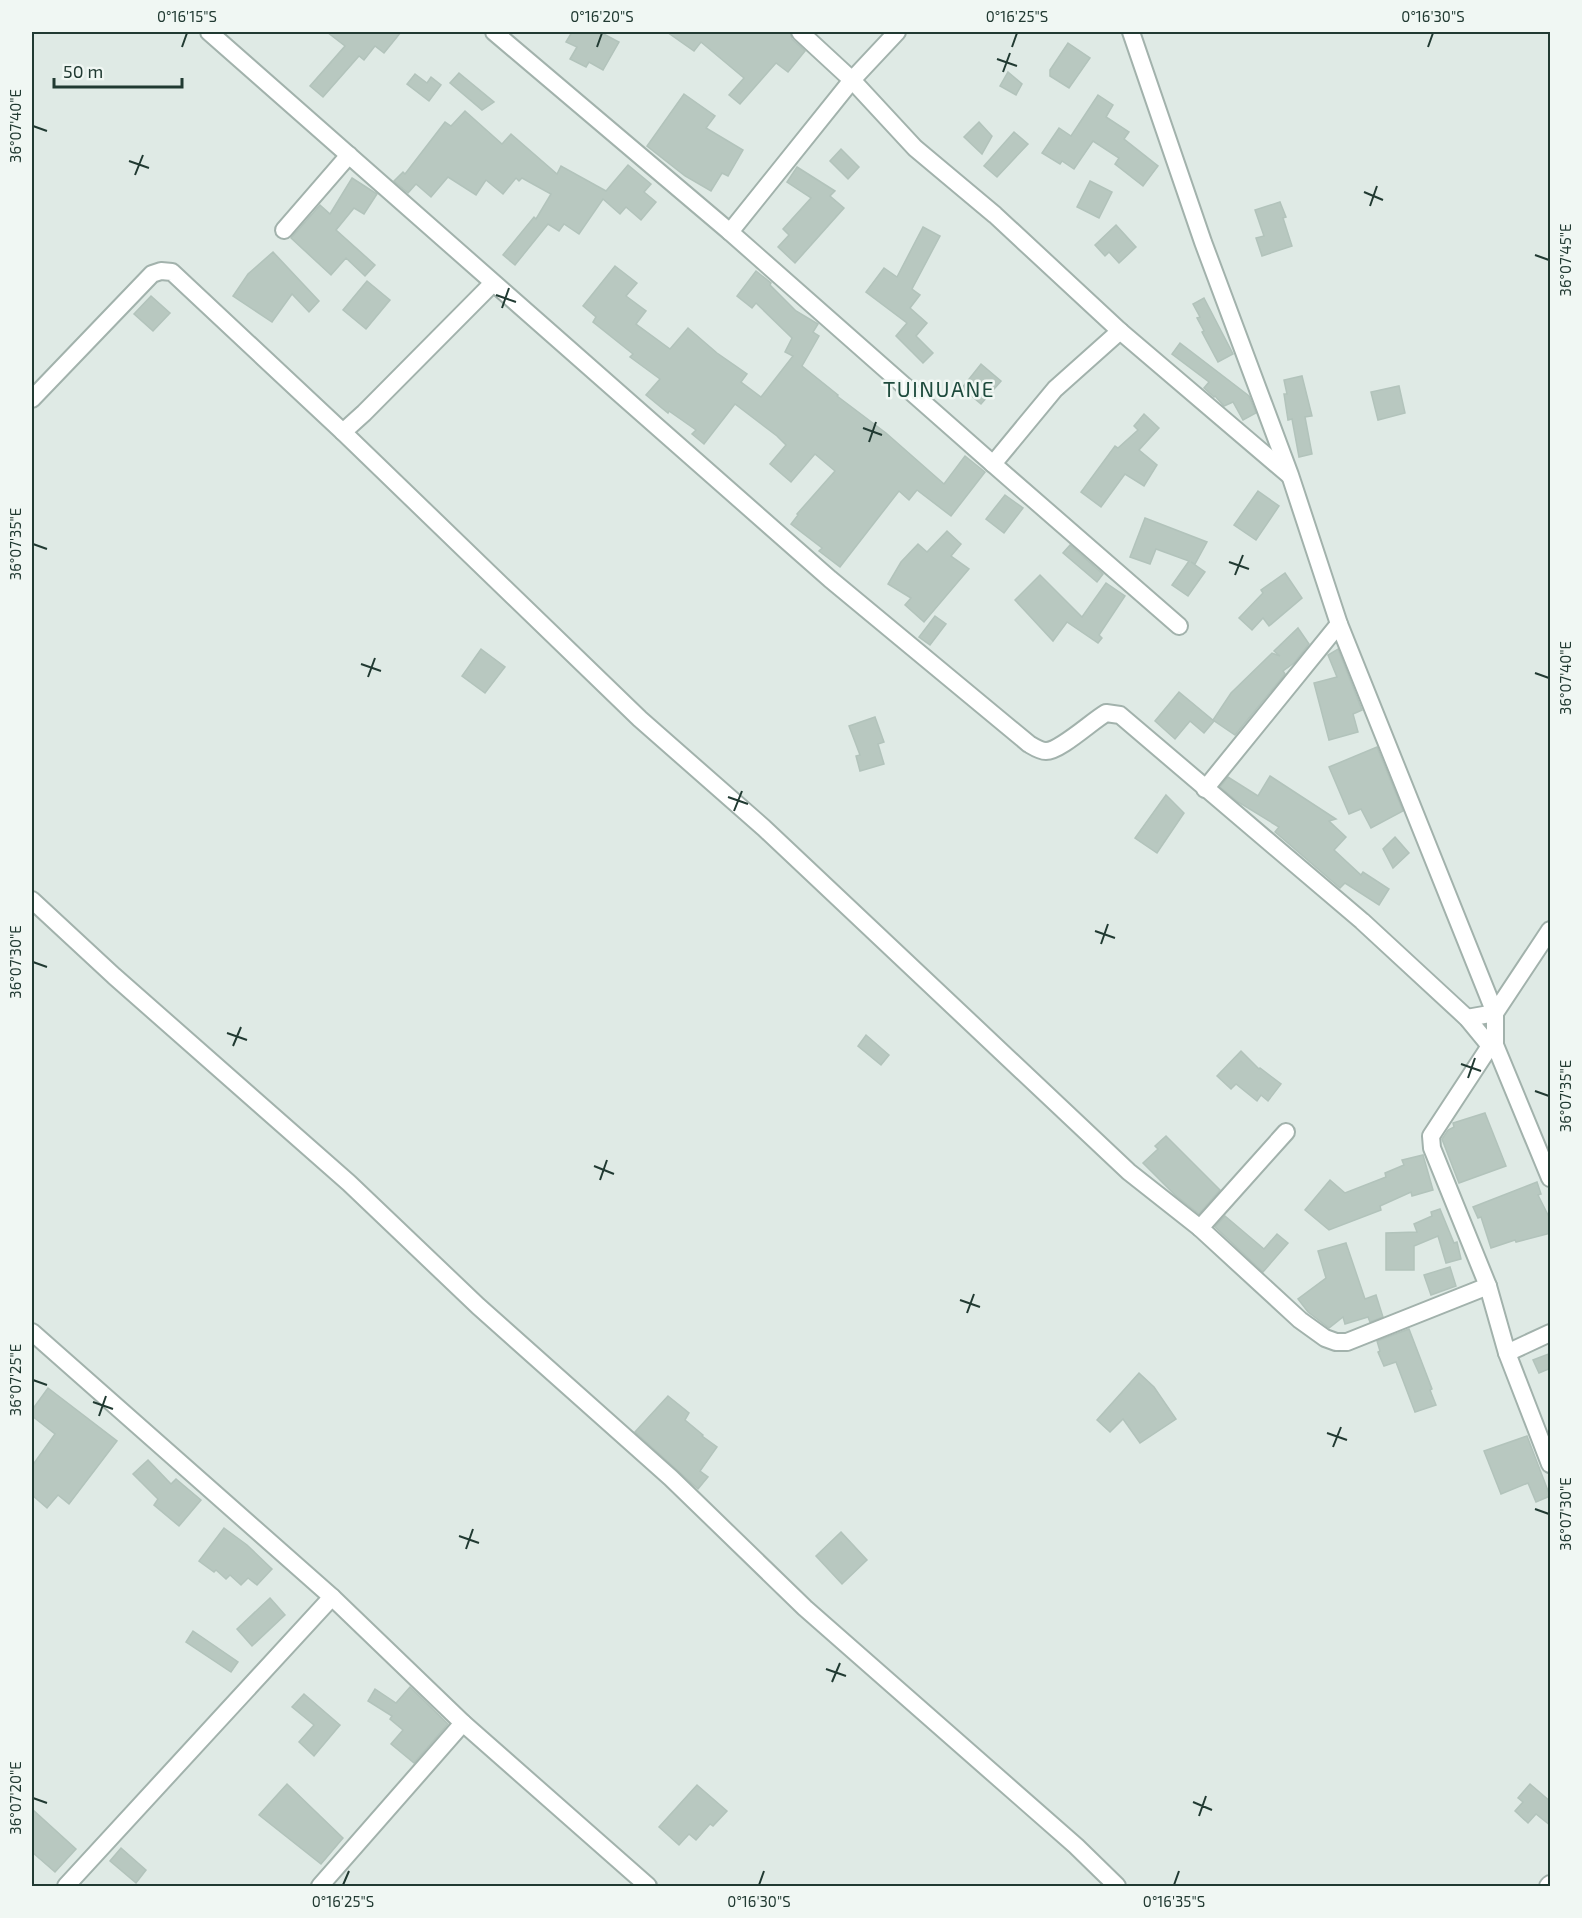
<svg xmlns="http://www.w3.org/2000/svg" width="1582" height="1918" viewBox="0 0 1582 1918" font-family="'Exo 2',sans-serif">
  <style>
    .building { fill: #b8c8c0; stroke: #b2c3bb; stroke-width: 1.5 }
    .lines { fill: none; stroke-linecap: round; stroke-linejoin: round }
    .minor-casing { stroke: #a2b2ac; stroke-width: 20 }
    .minor { stroke: #fff; stroke-width: 16 }
    .ticks { fill: none; stroke: #213a32; stroke-width: 2 }
    .labels { text-anchor: middle; stroke-width: 5; stroke-linejoin: round; paint-order: stroke }
    .quarter-label { font-size: 21px; letter-spacing: 1.5px; fill: #1e4b3d; stroke: #f0f7f3 }
    .neatline { fill: none; stroke: #213a32; stroke-width: 2 }
    .ticks-label { font-size: 15px; text-anchor: middle; fill: #213a32 }
  </style>
  <rect width="100%" height="100%" fill="#dfeae5"/>
  <!-- building -->
  <g class="building">
    <path d="M327 32H401L384 53 375 46 364 60 359 56 323 97 310 86 345 46Z"/>
    <path d="M572 32H600L619 42 603 70 589 62 586 67 570 59 577 47 566 42Z"/>
    <path d="M667 32H790L792 39 805 51 788 72 776 63 740 104 729 95 744 78 701 42 694 51Z"/>
    <path d="M1068 43 1090 58 1069 88 1050 76V70Z"/>
    <path d="M1008 72 1022 84 1016 95 1000 86Z"/>
    <path d="M459 73 494 102 482 110 450 83Z"/>
    <path d="M415 74 427 83 431 77 441 85 429 101 407 84Z"/>
    <path d="M684 94 715 116 706 128 743 150 728 176 722 173 711 191 685 176 647 146Z"/>
    <path d="M1098 95 1113 105 1106 117 1129 132 1124 139 1158 166 1143 186 1115 164 1119 158 1093 141 1074 169 1062 161 1060 164 1042 153 1059 128 1071 136Z"/>
    <path d="M465 111 502 144 511 134 557 174 561 166 606 191 628 165 651 184 644 192 656 202 641 220 626 207 620 214 603 199 579 234 564 224 559 231 548 224 515 265 503 255 534 217 536 219 551 194 522 178 519 181 516 178 503 194 486 180 476 195 448 177 431 197 416 184 408 193 394 181 403 172 405 174 445 122 451 126Z"/>
    <path d="M979 122 992 136 982 154 964 137Z"/>
    <path d="M1014 132 1028 144 997 177 984 166Z"/>
    <path d="M841 149 859 167 848 179 830 161Z"/>
    <path d="M797 167 835 191 830 196 844 208 795 263 778 247 789 235 783 229 811 198 787 182Z"/>
    <path d="M352 178 377 194 364 214 354 208 336 230 375 265 365 276 346 258 331 275 291 238 320 205 330 214Z"/>
    <path d="M1090 181 1112 192 1099 218 1077 207Z"/>
    <path d="M1280 202 1286 217 1283 218 1292 246 1262 256 1256 238 1264 236 1255 210Z"/>
    <path d="M1116 225 1136 247 1119 263 1109 252 1105 256 1095 245Z"/>
    <path d="M923 227 940 236 912 289 920 295 910 308 927 323 916 336 933 353 923 363 896 336 907 323 866 292 884 268 897 277Z"/>
    <path d="M273 252 319 301 309 312 292 294 272 322 233 296 248 274Z"/>
    <path d="M615 266 637 283 626 296 646 311 636 324 670 349 688 328 717 353 747 374 741 382 761 397 793 356 785 352 792 338 756 303 752 308 737 296 756 271 771 283 770 285 796 311 818 324 813 332 819 336 802 366 838 395 837 396 886 433 944 484 965 456 985 472 951 516 917 490 909 500 899 491 840 567 819 551 822 548 791 524 798 515 797 514 835 471 815 454 791 482 770 464 786 445 777 436 735 404 704 444 692 434 696 430 669 411 668 413 646 395 660 379 630 357 633 354 593 322 596 317 583 306Z"/>
    <path d="M367 281 390 300 366 329 343 310Z"/>
    <path d="M151 296 170 313 153 331 134 314Z"/>
    <path d="M1204 298 1233 354 1218 362 1202 332 1204 331 1197 318 1200 317 1193 304Z"/>
    <path d="M1180 343 1249 396 1256 413 1243 420 1233 402 1224 406 1215 396 1214 397 1204 388 1209 382 1172 354Z"/>
    <path d="M981 364 1001 381 981 404 962 388Z"/>
    <path d="M1302 376 1312 416 1305 417 1312 454 1299 457 1292 419 1288 420 1284 394H1287L1284 380Z"/>
    <path d="M1399 386 1405 413 1378 420 1371 392Z"/>
    <path d="M1144 414 1159 428 1139 450 1157 465 1144 486 1125 474 1101 507 1081 492 1115 446 1118 448 1138 430 1134 426Z"/>
    <path d="M1258 491 1279 506 1256 540 1234 525Z"/>
    <path d="M1005 495 1023 508 1004 533 986 519Z"/>
    <path d="M1145 518 1207 542 1195 564 1191 562 1205 572 1188 596 1172 585 1189 561 1156 549 1150 564 1130 557Z"/>
    <path d="M947 531 961 544 951 556 969 569 924 622 905 605 911 598 888 584 901 562 918 544 927 552Z"/>
    <path d="M1070 545 1103 574 1097 582 1063 553Z"/>
    <path d="M1285 573 1302 598 1269 626 1263 618 1252 630 1239 618 1263 593 1261 590Z"/>
    <path d="M1040 575 1082 617 1106 583 1125 596 1099 635 1102 638 1098 643 1067 622 1053 641 1015 600Z"/>
    <path d="M935 616 946 624 930 645 919 637Z"/>
    <path d="M1298 628 1309 644 1294 663 1283 671 1285 674 1235 735 1213 720 1231 693 1272 653 1280 656 1274 651Z"/>
    <path d="M481 649 505 667 485 693 462 676Z"/>
    <path d="M1338 649 1362 710 1353 714 1358 732 1329 740 1314 683 1337 677 1328 655Z"/>
    <path d="M1179 692 1214 721 1204 733 1190 721 1175 739 1155 721Z"/>
    <path d="M875 717 884 742 878 744 884 764 860 771 856 756 860 755 849 726Z"/>
    <path d="M1377 747 1403 811 1371 828 1361 809 1349 814 1329 767Z"/>
    <path d="M1270 776 1336 819 1329 821 1346 837 1334 850 1361 875 1363 872 1389 889 1379 905 1345 883 1340 888 1275 832 1279 827 1238 802 1220 787 1228 777 1258 796Z"/>
    <path d="M1166 795 1184 813 1157 853 1135 838Z"/>
    <path d="M1395 837 1409 853 1393 868 1383 849Z"/>
    <path d="M866 1035 889 1055 881 1065 858 1046Z"/>
    <path d="M1241 1051 1259 1069 1260 1068 1281 1084 1268 1101 1261 1095 1257 1101 1236 1084 1231 1089 1217 1076Z"/>
    <path d="M1485 1113 1506 1166 1459 1183 1442 1139 1448 1130 1454 1127 1453 1123Z"/>
    <path d="M1166 1136 1220 1190 1199 1214 1175 1195 1143 1163 1158 1149 1155 1146Z"/>
    <path d="M1423 1155 1433 1190 1412 1196 1411 1192 1380 1206 1381 1210 1329 1230 1305 1210 1330 1180 1345 1193 1386 1177 1385 1173 1404 1165 1402 1160Z"/>
    <path d="M1537 1182 1541 1194 1538 1195 1551 1221V1233L1516 1242 1515 1240 1491 1248 1481 1217 1478 1218 1473 1207Z"/>
    <path d="M1440 1209 1454 1243 1457 1242 1461 1259 1446 1263 1438 1236 1414 1246V1270H1386V1233L1417 1232 1414 1224 1432 1216 1431 1212Z"/>
    <path d="M1225 1216 1264 1249 1277 1234 1288 1243 1263 1272 1215 1227Z"/>
    <path d="M1346 1243 1365 1299 1376 1295 1383 1317 1370 1322 1368 1317 1345 1324 1343 1317 1329 1328 1308 1312 1298 1299 1326 1278 1318 1251Z"/>
    <path d="M1450 1267 1456 1286 1431 1295 1424 1275Z"/>
    <path d="M1409 1329 1432 1389 1430 1390 1436 1405 1415 1412 1396 1362 1384 1366 1378 1352 1380 1351 1377 1341Z"/>
    <path d="M1551 1353V1368L1539 1373 1533 1360Z"/>
    <path d="M1139 1373 1154 1387 1176 1419 1140 1443 1123 1419 1110 1432 1097 1420Z"/>
    <path d="M48 1388 117 1441 69 1504 58 1495 47 1508 32 1495V1466L55 1434 32 1416V1410Z"/>
    <path d="M668 1396 689 1413 685 1420 703 1435 702 1436 717 1447 700 1471 708 1477 698 1489 635 1432Z"/>
    <path d="M1527 1436 1550 1496 1536 1502 1528 1483 1501 1494 1484 1451Z"/>
    <path d="M148 1460 171 1484 176 1479 201 1500 179 1526 154 1505 158 1499 133 1474Z"/>
    <path d="M224 1528 247 1545 272 1569 257 1585 248 1578 241 1585 230 1575 226 1579 216 1570 214 1572 199 1561Z"/>
    <path d="M841 1532 867 1560 842 1584 816 1556Z"/>
    <path d="M270 1598 285 1615 252 1646 237 1629Z"/>
    <path d="M193 1631 238 1662 231 1672 186 1642Z"/>
    <path d="M410 1687 448 1724 414 1763 391 1744 403 1730 390 1719 392 1716 368 1701 375 1689 396 1703Z"/>
    <path d="M304 1694 340 1725 314 1756 299 1742 314 1725 292 1707Z"/>
    <path d="M287 1784 343 1838 321 1864 259 1815Z"/>
    <path d="M1530 1784 1551 1802V1826L1536 1814 1528 1823 1515 1811 1523 1802 1518 1798Z"/>
    <path d="M697 1785 727 1811 713 1826 710 1824 696 1840 689 1834 679 1845 659 1827Z"/>
    <path d="M32 1809 76 1849 55 1872 32 1852Z"/>
    <path d="M121 1848 146 1870 136 1883 110 1861Z"/>
  </g>
  <g class="lines">
    <!-- minor casing -->
    <g class="minor-casing">
      <g id="minor">
        <path d="M209 32 830 579 1029 744C1034 747 1040 751 1046 751 1060 751 1092 721 1106 713L1120 715 1362 921 1467 1018 1490 1046"/>
        <path d="M494 32 730 232"/>
        <path d="M800 32 852 80 915 148 995 215 1120 331 1289 475"/>
        <path d="M897 32 852 80 730 232 993 464 1055 389 1120 331"/>
        <path d="M1131 32 1203 242 1290 475 1339 624 1495 1013V1045L1550 1178"/>
        <path d="M284 230 349 155"/>
        <path d="M32 399 152 274 161 271 172 272 343 432 640 719 764 828 1129 1172 1200 1228 1300 1320 1325 1338 1336 1342H1347L1488 1286"/>
        <path d="M343 432 364 413 493 283"/>
        <path d="M993 464 1179 626"/>
        <path d="M1205 789 1339 624"/>
        <path d="M32 900 114 976 349 1183 478 1306 671 1478 805 1608 1076 1846 1117 1886"/>
        <path d="M1467 1018 1495 1013 1550 930"/>
        <path d="M1495 1045 1490 1046 1431 1136 1432 1148 1488 1286 1507 1353 1550 1464"/>
        <path d="M1200 1228 1286 1132"/>
        <path d="M32 1332 332 1597 463 1723 648 1886"/>
        <path d="M1507 1353 1550 1333"/>
        <path d="M66 1886 332 1597"/>
        <path d="M320 1886 463 1723"/>
        <path d="M1548 1886 1550 1884"/>
      </g>
    </g>
    <!-- minor -->
    <use href="#minor" class="minor"/>
  </g>
  <!-- ticks -->
  <path class="ticks" d="M182 47 187 33M597 47 602 33M1012 47 1017 33M1428 47 1433 33M997 59 1017 66M1003 72 1010 53M33 126 47 131M129 161 149 168M135 175 143 155M1364 192 1383 200M1370 206 1377 186M1535 255 1549 260M496 295 516 302M502 308 509 288M863 428 882 435M869 442 876 422M33 544 47 549M1229 562 1249 569M1235 575 1243 555M361 664 381 671M1535 673 1549 678M368 677 375 658M728 797 748 804M734 811 742 791M1095 931 1115 938M1101 944 1108 924M33 962 47 967M227 1033 247 1040M233 1046 241 1027M1461 1064 1481 1071M1468 1078 1475 1058M1535 1091 1549 1096M594 1166 614 1174M600 1180 607 1160M960 1300 980 1307M967 1313 974 1294M33 1380 47 1385M93 1402 113 1409M99 1416 106 1396M1327 1433 1347 1440M1333 1447 1341 1427M1535 1509 1549 1514M459 1536 479 1543M466 1549 473 1529M826 1669 846 1676M832 1682 840 1663M33 1798 47 1803M1193 1802 1212 1810M1199 1816 1206 1796M343 1885 349 1871M759 1885 764 1871M1174 1885 1179 1871"/>
  <g class="labels">
    <!-- quarter labels -->
    <g class="quarter-label">
      <text x="939" y="397">TUINUANE</text>
    </g>
  </g>
  <!-- border -->
  <rect width="1582" height="1918" fill="none" stroke="#f0f7f3" stroke-width="66"/>
  <!-- scale -->
  <path d="M54 78v9h128v-9" fill="none" stroke="#213a32" stroke-width="3"/>
  <text x="63" y="78" font-size="18" fill="#213a32" stroke="#f0f7f3" stroke-width="4.5" paint-order="stroke">50 m</text>
  <rect x="33" y="33" width="1516" height="1852" class="neatline"/>
  <g class="ticks-label">
    <text x="187" y="22">0°16'15"S</text>
    <text x="602" y="22">0°16'20"S</text>
    <text x="1017" y="22">0°16'25"S</text>
    <text x="1433" y="22">0°16'30"S</text>
    <text transform="translate(16 126) rotate(-90)" y="5">36°07'40"E</text>
    <text transform="translate(1566 260) rotate(-90)" y="5">36°07'45"E</text>
    <text transform="translate(16 544) rotate(-90)" y="5">36°07'35"E</text>
    <text transform="translate(1566 678) rotate(-90)" y="5">36°07'40"E</text>
    <text transform="translate(16 962) rotate(-90)" y="5">36°07'30"E</text>
    <text transform="translate(1566 1096) rotate(-90)" y="5">36°07'35"E</text>
    <text transform="translate(16 1380) rotate(-90)" y="5">36°07'25"E</text>
    <text transform="translate(1566 1514) rotate(-90)" y="5">36°07'30"E</text>
    <text transform="translate(16 1798) rotate(-90)" y="5">36°07'20"E</text>
    <text x="343" y="1907">0°16'25"S</text>
    <text x="759" y="1907">0°16'30"S</text>
    <text x="1174" y="1907">0°16'35"S</text>
  </g>
</svg>
